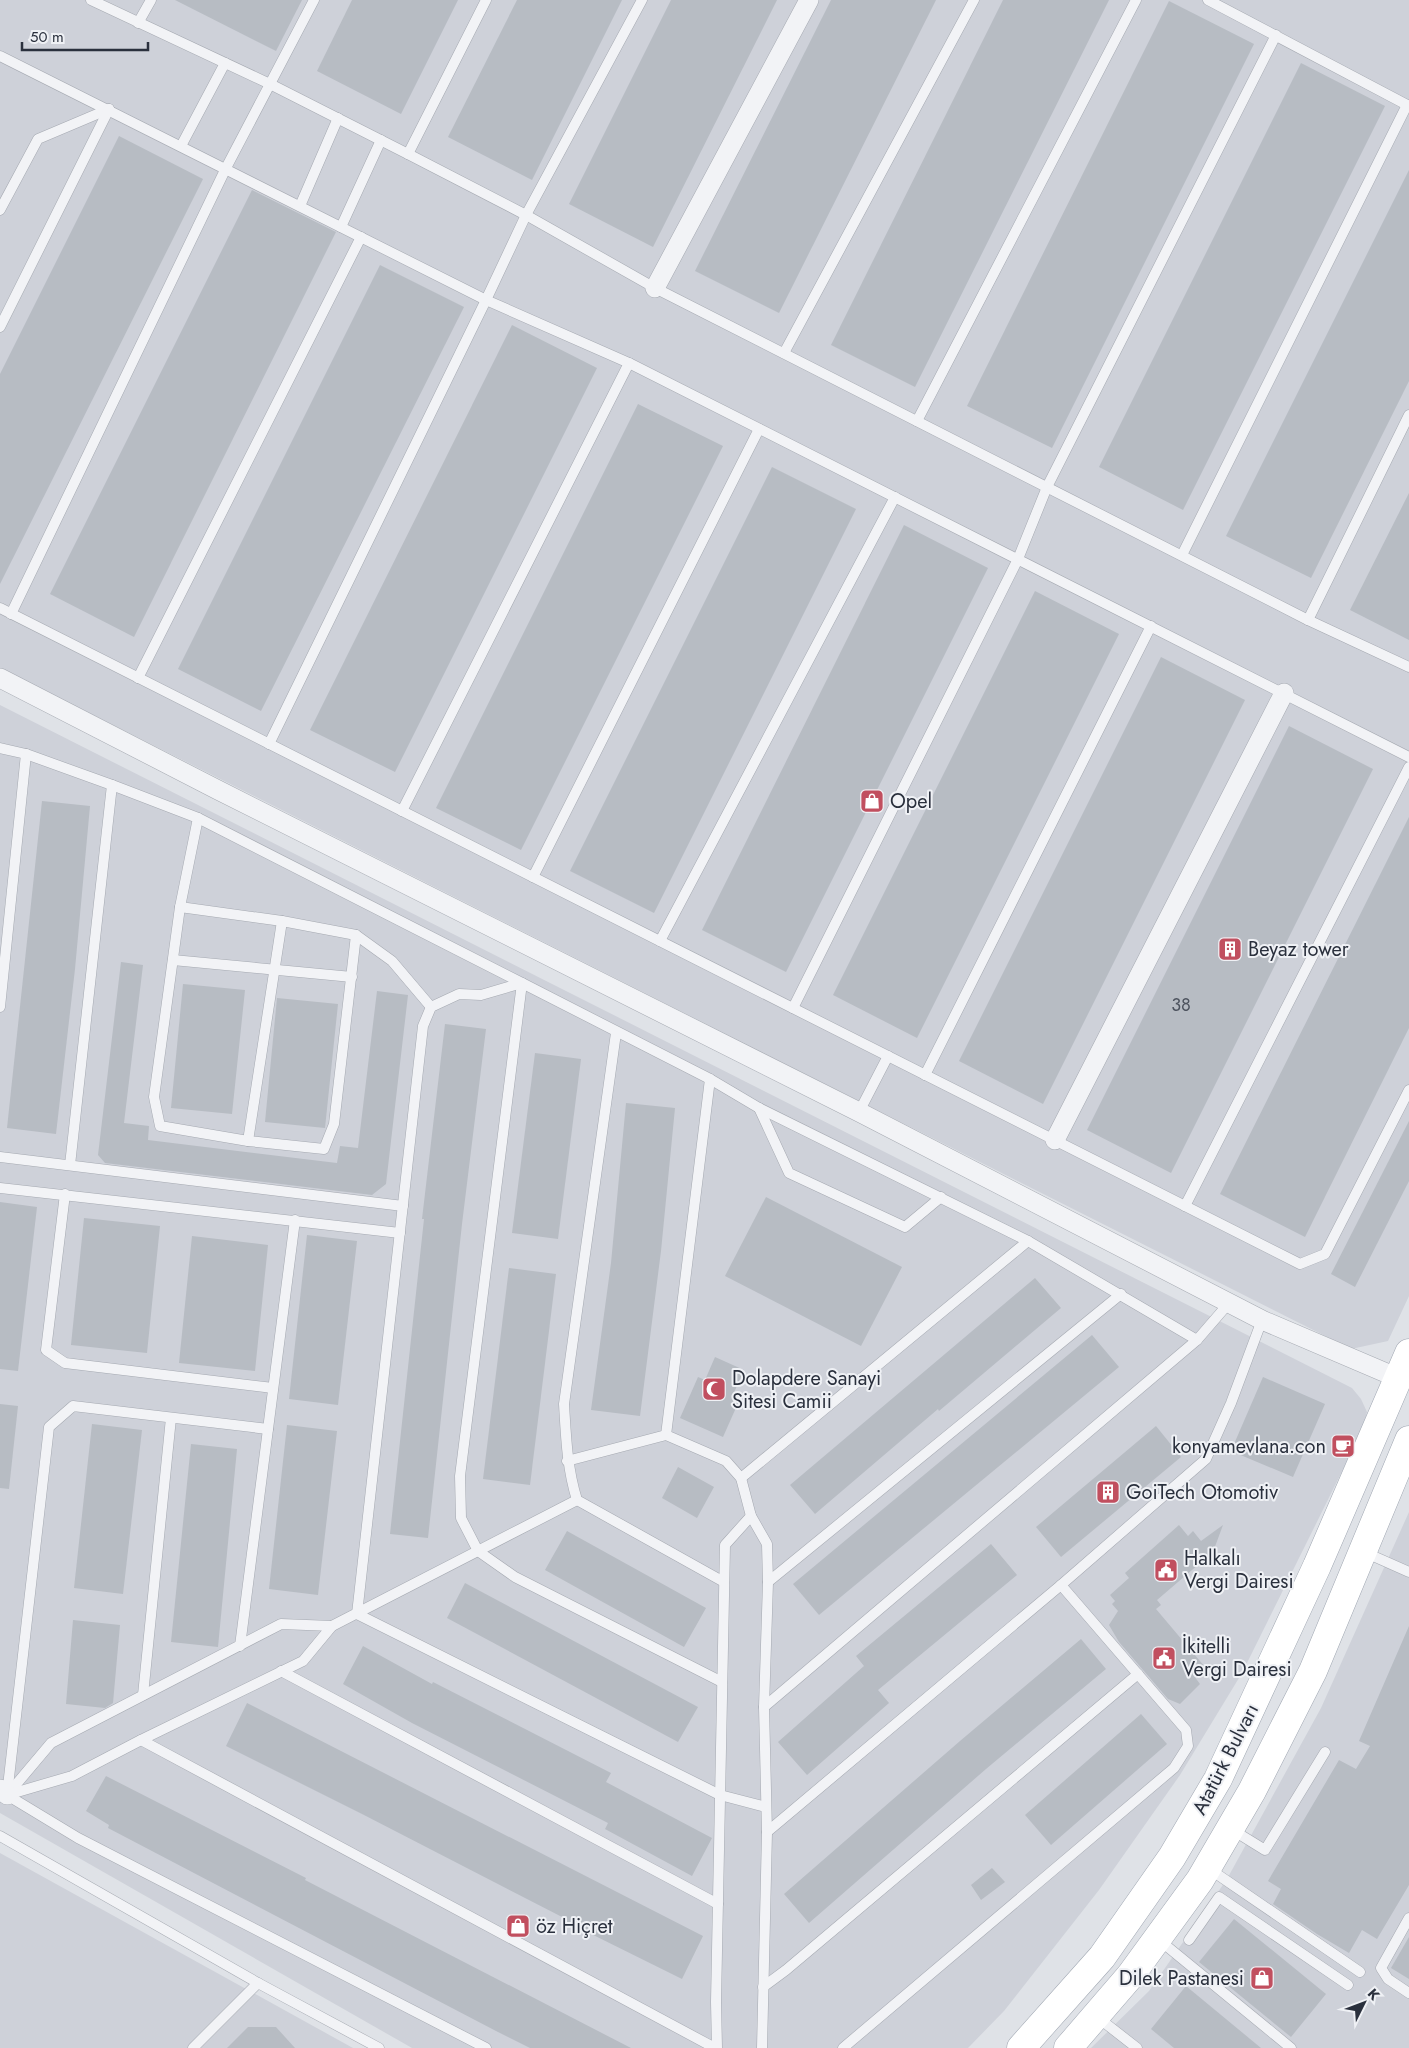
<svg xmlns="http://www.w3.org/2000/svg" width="1409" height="2048" viewBox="0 0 1409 2048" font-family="Jost,sans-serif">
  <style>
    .built { fill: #ced1d9 }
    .building { fill: #b7bcc3 }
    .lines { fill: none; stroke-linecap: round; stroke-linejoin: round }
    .lane-casing { stroke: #a5a9b1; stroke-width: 11 }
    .street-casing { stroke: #a5a9b1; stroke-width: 20 }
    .primary-casing { stroke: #a0a7b2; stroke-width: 29 }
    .lane { stroke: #f2f3f6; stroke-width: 10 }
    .street { stroke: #f2f3f6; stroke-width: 19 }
    .primary { stroke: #fff; stroke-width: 28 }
    .labels { text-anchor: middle; stroke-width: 4; stroke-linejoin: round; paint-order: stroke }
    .number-label { font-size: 18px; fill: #4d535e }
    .poi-label { font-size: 20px; fill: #2a303d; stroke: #eff1f5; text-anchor: start }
    .street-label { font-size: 20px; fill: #2a303d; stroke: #eff1f5 }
  </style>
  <rect width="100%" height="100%" fill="#dfe2e7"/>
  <!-- built -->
  <g class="built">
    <path d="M0 0H1409V1296L1388 1341 1351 1349 0 668Z"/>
    <path d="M0 705 1352 1388 1361 1399 1367 1412 1363 1429 1242 1673 1180 1775 1099 1890 1004 2011 968 2048H412L0 1813Z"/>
    <path d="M1409 1512V2048H1091L1149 1991 1227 1879 1321 1708Z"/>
    <path d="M0 1853 353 2048H0Z"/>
  </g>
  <!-- building -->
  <g class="building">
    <path d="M175 0H302L276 51Z"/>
    <path d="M352 0H458L401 114 317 71Z"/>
    <path d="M517 0H622L532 180 448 137Z"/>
    <path d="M671 0H777L653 247 569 204Z"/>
    <path d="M831 0H936L779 313 695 271Z"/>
    <path d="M1003 0H1109L915 387 831 345Z"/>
    <path d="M1169 1 1254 44 1052 448 967 406Z"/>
    <path d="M1301 63 1385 106 1183 510 1099 467Z"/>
    <path d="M119 136 203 179 0 584V374Z"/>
    <path d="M1409 170V381L1311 578 1226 536Z"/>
    <path d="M252 190 336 232 134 637 50 594Z"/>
    <path d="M380 265 464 307 261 711 178 669Z"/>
    <path d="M512 325 597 368 395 772 310 730Z"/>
    <path d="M638 404 723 446 521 850 436 808Z"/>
    <path d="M772 467 856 509 654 913 570 871Z"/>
    <path d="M1409 493V640L1350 610Z"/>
    <path d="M904 525 988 568 786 972 702 930Z"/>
    <path d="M1035 591 1119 634 917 1038 833 995Z"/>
    <path d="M1161 657 1245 700 1043 1104 959 1061Z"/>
    <path d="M1289 726 1373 769 1171 1173 1087 1130Z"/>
    <path d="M42 801 90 806 75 969 56 1134 7 1128Z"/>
    <path d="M1409 817V1028L1305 1237 1220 1194Z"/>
    <path d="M121 962 143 965 124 1123 149 1126 148 1140 337 1163 340 1146 358 1148 377 991 408 995 386 1184 372 1195 105 1163 98 1155Z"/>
    <path d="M183 984 245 990 232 1114 171 1108Z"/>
    <path d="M277 998 338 1004 325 1128 265 1122Z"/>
    <path d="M445 1024 486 1029 462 1224 428 1538 390 1534 424 1219H422Z"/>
    <path d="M535 1053 581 1059 558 1239 512 1233Z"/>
    <path d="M626 1103 675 1108 661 1251 640 1416 591 1410 611 1263Z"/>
    <path d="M1409 1121V1181L1355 1287 1331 1274Z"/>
    <path d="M766 1197 902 1267 861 1346 725 1276Z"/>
    <path d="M0 1202 37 1207 18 1371 0 1369Z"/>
    <path d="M84 1218 160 1226 147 1353 71 1345Z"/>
    <path d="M307 1235 357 1241 338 1405 289 1399Z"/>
    <path d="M192 1236 268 1245 255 1371 179 1363Z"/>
    <path d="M509 1268 556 1274 530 1485 483 1479Z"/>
    <path d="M1035 1278 1061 1308 939 1411 938 1409 815 1514 790 1485Z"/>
    <path d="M1092 1335 1119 1367 819 1615 793 1584Z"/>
    <path d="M715 1357 744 1370 732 1397 739 1401 723 1437 680 1418 698 1377 705 1380Z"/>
    <path d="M1263 1377 1325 1404 1293 1477 1231 1451Z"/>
    <path d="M0 1404 18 1406 9 1489 0 1488Z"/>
    <path d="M92 1424 142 1430 123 1594 74 1588Z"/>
    <path d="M287 1425 337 1431 318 1595 269 1589Z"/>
    <path d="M1156 1426 1181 1457 1061 1557 1036 1527Z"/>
    <path d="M191 1444 237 1449 218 1647 171 1642Z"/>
    <path d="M678 1467 714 1487 697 1518 662 1498Z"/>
    <path d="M1179 1525 1188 1536 1193 1531 1201 1541 1223 1525 1213 1552 1157 1600 1161 1605 1156 1609 1205 1667 1194 1676 1200 1684 1180 1704 1168 1699 1119 1642 1109 1625 1118 1611 1112 1604 1115 1601 1110 1595 1129 1578 1125 1573Z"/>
    <path d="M567 1531 706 1608 684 1647 545 1570Z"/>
    <path d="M991 1544 1017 1575 878 1690 889 1703 807 1775 778 1742 864 1666 856 1656Z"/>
    <path d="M465 1583 698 1707 678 1742 447 1618Z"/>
    <path d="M73 1620 120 1625 113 1703 105 1708 66 1704Z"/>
    <path d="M1409 1626V1885L1377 1939 1362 1930 1349 1953 1317 1934 1273 1904 1281 1889 1268 1881 1339 1760 1356 1769 1370 1746 1359 1741Z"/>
    <path d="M1081 1639 1106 1669 986 1769 809 1923 784 1894 960 1741Z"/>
    <path d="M363 1646 432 1684 433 1682 611 1773 606 1782 712 1838 692 1876 605 1829 608 1823 412 1723 343 1684Z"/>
    <path d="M247 1703 703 1936 682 1979 563 1920 564 1918 364 1815 226 1746Z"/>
    <path d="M1141 1714 1167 1744 1051 1845 1025 1815Z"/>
    <path d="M106 1776 306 1878 305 1880 631 2048H530L496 2031 108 1828 109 1825 86 1811Z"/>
    <path d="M992 1868 1005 1882 981 1900 971 1885Z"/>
    <path d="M1234 1919 1326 1994 1291 2037 1199 1962Z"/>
    <path d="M1409 1937V1979L1391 1968Z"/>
    <path d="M1186 1986 1261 2048H1174L1151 2029Z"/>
    <path d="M248 2027H276L295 2048H227Z"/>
  </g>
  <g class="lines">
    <!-- lane casing -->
    <g class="lane-casing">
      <g id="lane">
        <path d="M91 0 270 84 408 154 526 215 655 288 1308 620 1409 667"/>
        <path d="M1208 0 1409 106"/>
        <path d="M138 23 151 0"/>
        <path d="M0 56 486 300 629 363 1409 757"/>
        <path d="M181 146 225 63"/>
        <path d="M408 154 486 0"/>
        <path d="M300 206 338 118"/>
        <path d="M0 210 38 139 109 109"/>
        <path d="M341 227 381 140"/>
        <path d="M0 327 109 109"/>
        <path d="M784 353 974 0"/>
        <path d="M917 421 1136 0"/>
        <path d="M1182 555 1407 105"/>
        <path d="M0 608 1300 1264 1325 1254 1409 1090"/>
        <path d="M11 614 226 168 314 0"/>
        <path d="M1308 620 1409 415"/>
        <path d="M138 678 361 237"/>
        <path d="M269 744 486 300 526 215 642 0"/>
        <path d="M0 748 26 754 112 785"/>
        <path d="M402 811 629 363"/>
        <path d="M198 818 180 907 282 921 356 935 392 961 431 1007"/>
        <path d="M533 877 759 429"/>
        <path d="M180 907 154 1097 160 1126 248 1141 324 1149 334 1124 356 935"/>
        <path d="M660 941 895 497"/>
        <path d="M173 960 352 977"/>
        <path d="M0 1007 26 754"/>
        <path d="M793 1008 1018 559 1047 487 1276 35"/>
        <path d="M616 1033 564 1404C566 1437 567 1468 577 1500L724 1582"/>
        <path d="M925 1075 1151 626"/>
        <path d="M759 1108 789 1173 905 1227 941 1197"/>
        <path d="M859 1112 888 1056"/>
        <path d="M248 1141 282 921"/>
        <path d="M0 1157 403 1206"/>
        <path d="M70 1165 112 785 198 818 522 983 460 1476 461 1518 478 1551 515 1577 722 1682"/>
        <path d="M0 1188 400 1233"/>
        <path d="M65 1194 46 1350 65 1363 273 1388"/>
        <path d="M1185 1206 1409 767"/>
        <path d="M666 1435 710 1079"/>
        <path d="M567 1461 666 1435 726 1461 741 1478 751 1516 767 1544 768 1582 764 1707 767 1832 762 2048"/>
        <path d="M741 1478 1028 1241"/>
        <path d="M1364 1552 1409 1572"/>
        <path d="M768 1582 1121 1294"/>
        <path d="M240 1646 295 1220"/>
        <path d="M281 1671 718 1904"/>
        <path d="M143 1695 171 1418"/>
        <path d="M764 1707 1197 1340 1229 1303"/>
        <path d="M141 1740 715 2048"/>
        <path d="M8 1794 51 1743 281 1624 332 1626"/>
        <path d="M7 1795 72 1776 141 1740 303 1661 332 1626 577 1500"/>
        <path d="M7 1795 49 1427 73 1406 268 1429"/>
        <path d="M7 1795 78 1838 486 2048"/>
        <path d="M766 1807 720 1795 357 1614 423 1026 431 1007 459 994 481 995 522 983 710 1079 759 1108 1028 1241 1197 1340"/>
        <path d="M1231 1829 1265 1850 1325 1752"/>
        <path d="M767 1832 1061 1585 1206 1459 1231 1403 1262 1320"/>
        <path d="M0 1836 258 1983 379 2048"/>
        <path d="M1208 1868 1360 1972"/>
        <path d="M1409 1918 1381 1968 1388 1979 1409 1993"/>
        <path d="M1158 1939 1291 2048"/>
        <path d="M1189 1940 1219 1897 1348 1985"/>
        <path d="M763 1987 786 1970 1138 1674"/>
        <path d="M1096 2016 1137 2048"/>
        <path d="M193 2048 258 1983"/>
        <path d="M717 2048 716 2002 725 1545 751 1516"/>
        <path d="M843 2048 1174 1768 1188 1746 1186 1730 1061 1585"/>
      </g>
    </g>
    <!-- street casing -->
    <g class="street-casing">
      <g id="street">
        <path d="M655 288 809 0"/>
        <path d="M0 678 218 790 859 1112 1262 1320 1398 1378"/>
        <path d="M1055 1140 1284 693"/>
        <path d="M0 1789 7 1795"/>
      </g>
    </g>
    <!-- primary casing -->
    <g class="primary-casing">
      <g id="primary">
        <path d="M1021 2048 1102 1957 1172 1857 1218 1779 1317 1566 1409 1353"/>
        <path d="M1068 2048 1130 1976 1200 1880 1252 1791 1313 1671 1409 1440"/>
      </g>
    </g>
    <!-- lane -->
    <use href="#lane" class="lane"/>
    <!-- street -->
    <use href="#street" class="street"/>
    <!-- primary -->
    <use href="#primary" class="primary"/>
  </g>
  <!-- icons -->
  <defs>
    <g id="shop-square" transform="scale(1.25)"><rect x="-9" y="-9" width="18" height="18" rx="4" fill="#c14f5f" stroke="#eff1f5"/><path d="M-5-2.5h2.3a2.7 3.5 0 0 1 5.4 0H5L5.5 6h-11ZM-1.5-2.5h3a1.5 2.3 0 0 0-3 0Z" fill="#fff"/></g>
    <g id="building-square" transform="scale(1.25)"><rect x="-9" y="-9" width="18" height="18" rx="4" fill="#c14f5f" stroke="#eff1f5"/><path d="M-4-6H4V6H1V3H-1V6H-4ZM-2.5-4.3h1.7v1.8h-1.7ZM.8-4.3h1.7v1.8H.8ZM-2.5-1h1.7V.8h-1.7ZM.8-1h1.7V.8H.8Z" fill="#fff"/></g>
    <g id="mosque-square" transform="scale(1.25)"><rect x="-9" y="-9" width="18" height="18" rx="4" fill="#c14f5f" stroke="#eff1f5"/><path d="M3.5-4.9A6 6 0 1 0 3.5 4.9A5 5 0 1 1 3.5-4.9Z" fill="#fff"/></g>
    <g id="cafe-square" transform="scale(1.25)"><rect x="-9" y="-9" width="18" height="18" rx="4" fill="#c14f5f" stroke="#eff1f5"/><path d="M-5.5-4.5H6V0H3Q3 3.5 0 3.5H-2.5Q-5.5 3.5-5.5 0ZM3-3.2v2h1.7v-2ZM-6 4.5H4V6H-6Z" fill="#fff"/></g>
    <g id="civic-square" transform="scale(1.25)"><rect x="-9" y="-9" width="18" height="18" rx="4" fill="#c14f5f" stroke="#eff1f5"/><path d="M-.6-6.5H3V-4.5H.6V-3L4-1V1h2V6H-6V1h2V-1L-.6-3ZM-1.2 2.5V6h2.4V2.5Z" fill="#fff"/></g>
  </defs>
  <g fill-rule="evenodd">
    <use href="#shop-square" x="872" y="801"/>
    <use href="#building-square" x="1230" y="949"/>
    <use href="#mosque-square" x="714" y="1389"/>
    <use href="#cafe-square" x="1343" y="1446"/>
    <use href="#building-square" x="1108" y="1492"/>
    <use href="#civic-square" x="1166" y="1570"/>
    <use href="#civic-square" x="1164" y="1658"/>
    <use href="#shop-square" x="518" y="1926"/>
    <use href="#shop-square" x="1262" y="1978"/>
  </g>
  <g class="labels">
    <!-- number labels -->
    <g class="number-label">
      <text x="1181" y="1011">38</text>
    </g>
    <!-- poi labels -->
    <g class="poi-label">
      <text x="890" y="808">Opel</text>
      <text x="1248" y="956">Beyaz tower</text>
      <text x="732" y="1385">Dolapdere Sanayi<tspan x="732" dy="23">Sitesi Camii</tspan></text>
      <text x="1326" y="1453" text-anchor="end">konyamevlana.con</text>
      <text x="1126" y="1499">GoiTech Otomotiv</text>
      <text x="1184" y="1565">Halkalı<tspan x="1184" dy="23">Vergi Dairesi</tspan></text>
      <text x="1182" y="1653">İkitelli<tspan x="1182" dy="23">Vergi Dairesi</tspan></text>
      <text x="536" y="1933">öz Hiçret</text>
      <text x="1244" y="1985" text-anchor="end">Dilek Pastanesi</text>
    </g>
    <!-- street labels -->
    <g class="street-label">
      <text transform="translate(1225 1759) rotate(-63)" y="7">Atatürk Bulvarı</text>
    </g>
  </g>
  <!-- north arrow -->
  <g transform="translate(1364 2003) rotate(48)" stroke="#eff1f5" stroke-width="4" paint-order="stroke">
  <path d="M0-4L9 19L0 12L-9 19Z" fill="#2a303d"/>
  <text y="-8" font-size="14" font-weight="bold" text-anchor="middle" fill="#2a303d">K</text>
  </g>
  <!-- scale -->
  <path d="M22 42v8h126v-8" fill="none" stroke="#2a303d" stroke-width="2.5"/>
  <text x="30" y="42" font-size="15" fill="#2a303d" stroke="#eff1f5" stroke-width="4" paint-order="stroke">50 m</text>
</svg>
